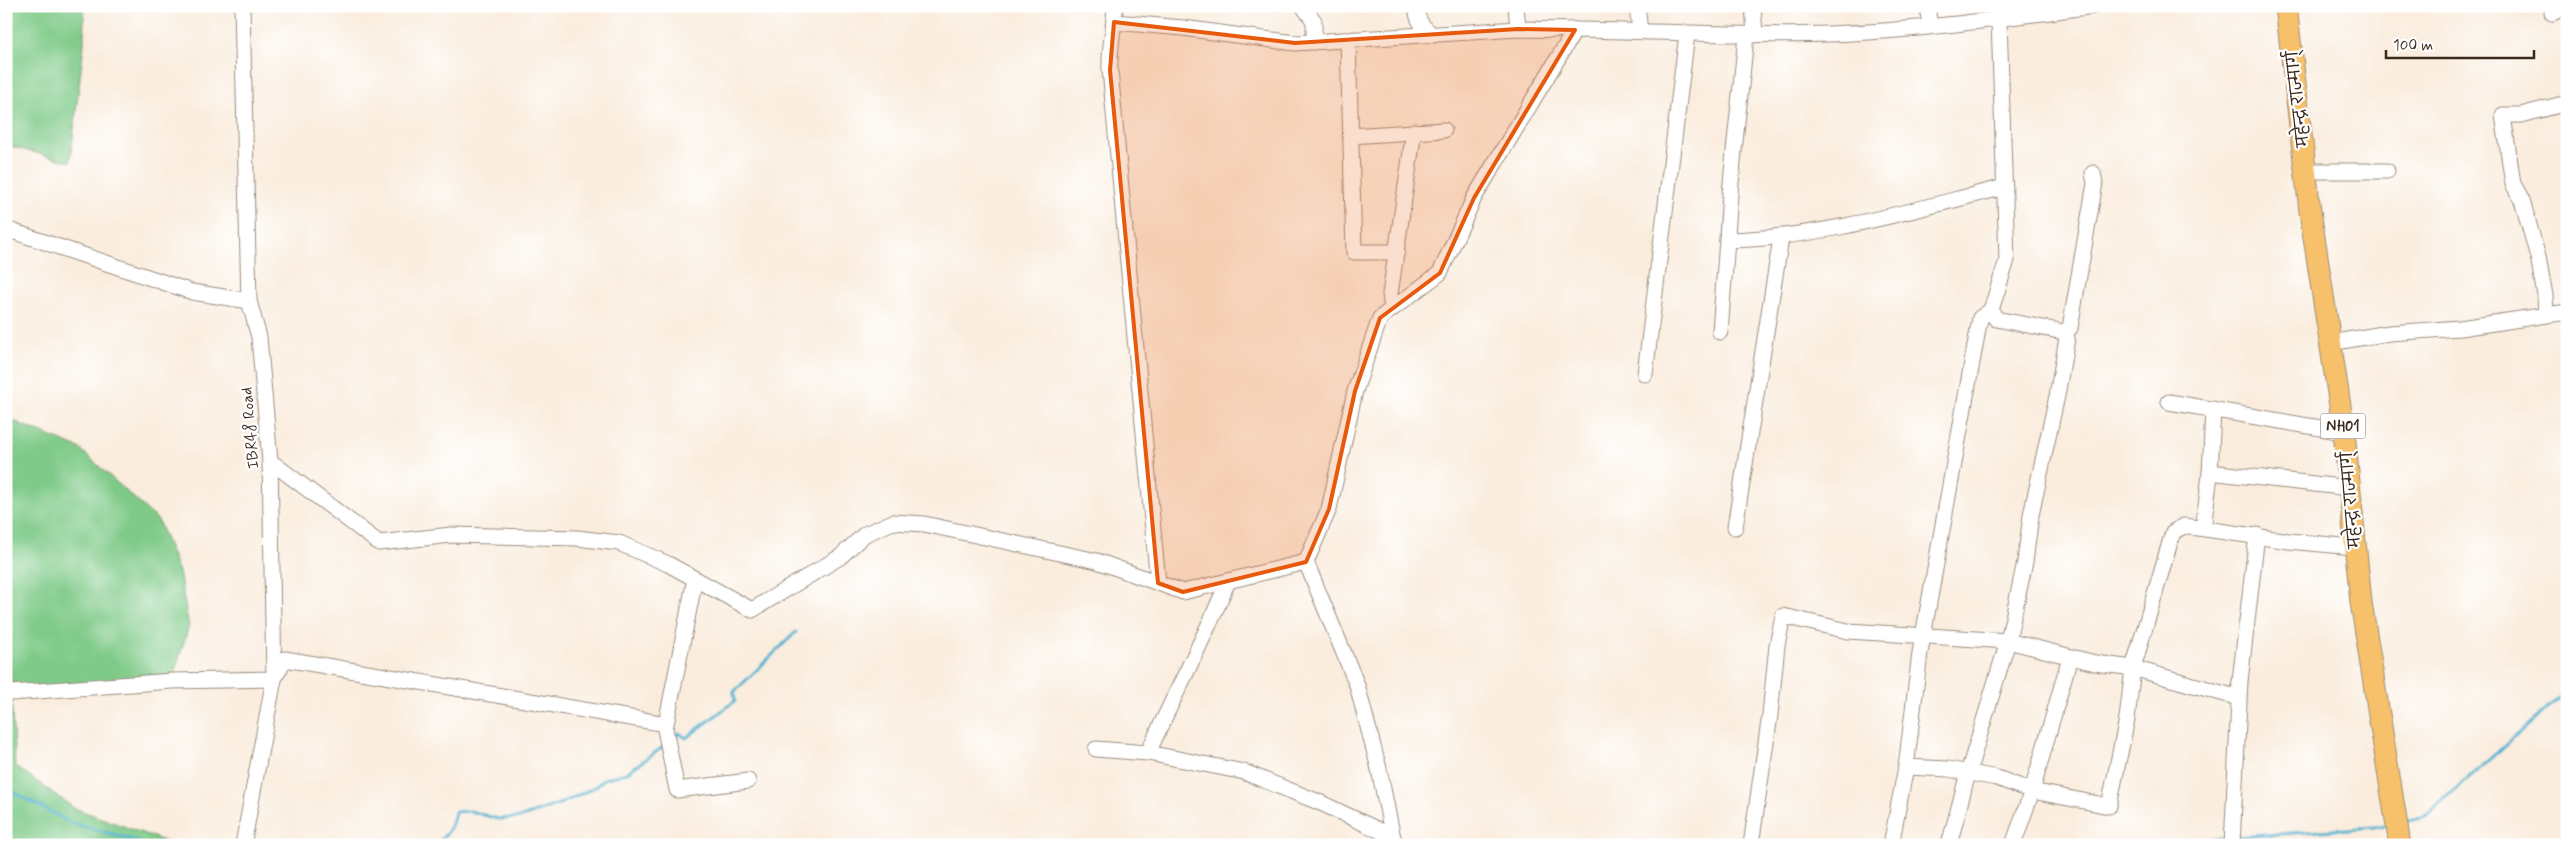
<svg xmlns="http://www.w3.org/2000/svg" width="2573" height="851" viewBox="0 0 2573 851" font-family="Mynerve,'Playpen Sans Deva',sans-serif">
  <style>
    .green { fill: #7fca88; stroke: #5d7a53 }
    .lines { fill: none; stroke-linecap: round; stroke-linejoin: round }
    .stream { stroke: #50b1cf; stroke-width: 3 }
    .minor-casing { stroke: #9a8c7e; stroke-width: 17 }
    .highway-casing { stroke: #9a8c7e; stroke-width: 23 }
    .minor { stroke: #fff; stroke-width: 15 }
    .highway { stroke: #f6c16b; stroke-width: 21 }
    .marked { fill: #e8590c; fill-opacity: 0.2; stroke: #e8590c; stroke-width: 4; stroke-linejoin: round }
    .labels { text-anchor: middle; stroke-width: 4.5; stroke-linejoin: round; paint-order: stroke }
    .shield { fill: #fff; stroke: #766a62; stroke-width: 1 }
    .shield-label { font-size: 15px; font-weight: bold; fill: #3b2a1e }
    .street-label { font-size: 16px; fill: #3b2a1e; stroke: #fff }
  </style>
  <rect width="100%" height="100%" fill="#fff"/>
  <filter id="ink" filterUnits="userSpaceOnUse"><feTurbulence type="fractalNoise" baseFrequency=".02" numOctaves="2"/><feDisplacementMap in="SourceGraphic" scale="10" xChannelSelector="R" yChannelSelector="G"/><feConvolveMatrix kernelMatrix="1 2 1 2 8 2 1 2 1" color-interpolation-filters="sRGB"/></filter>
  <filter id="wash" filterUnits="userSpaceOnUse"><feTurbulence type="fractalNoise" baseFrequency=".0096" numOctaves="4" result="noise"/><feDisplacementMap in="SourceGraphic" scale="20" xChannelSelector="R" yChannelSelector="G"/><feGaussianBlur stdDeviation="1.12" result="paint"/><feColorMatrix in="noise" values="0 0 0 0 0 0 0 0 0 0 0 0 0 0 0 0 0 1.4 0 .05"/><feComposite in="paint" operator="in"/></filter>
  <g filter="url(#wash)">
    <rect width="100%" height="100%" fill="#faedde"/>
    <!-- green -->
    <g class="green">
      <path d="M6 6H84V44L70 162 6 145Z"/>
      <path d="M6 418 79 448 158 520 179 572 189 626 172 681 11 693 15 766 74 808 175 845H6Z"/>
    </g>
    <g class="lines">
      <!-- stream -->
      <g class="stream">
        <path d="M672 739 679 733 686 738 735 701 734 692 796 632"/>
        <path d="M6 788 71 823 137 841 143 845"/>
        <path d="M2404 821 2425 816 2567 691"/>
        <path d="M2238 837 2374 827 2389 824"/>
        <path d="M434 845C447 836 452 828 455 812L470 811 498 819 519 818 562 803 595 787 604 779 626 773 663 747"/>
        <path d="M2148 845 2227 838"/>
      </g>
    </g>
  </g>
  <g filter="url(#ink)">
    <g class="lines">
      <!-- minor casing -->
      <g class="minor-casing">
        <g id="minor">
          <path d="M242 6 249 301 259 337 270 461 274 679 243 845"/>
          <path d="M1115 6C1114 28 1109 48 1110 70L1158 583"/>
          <path d="M1303 6 1314 21V42"/>
          <path d="M1416 6C1417 21 1422 26 1433 35"/>
          <path d="M1516 6 1518 29"/>
          <path d="M1637 6 1640 31"/>
          <path d="M1753 6 1755 35"/>
          <path d="M1927 6 1930 26"/>
          <path d="M2552 13 2567 7"/>
          <path d="M1114 22 1183 28 1295 43 1518 29 1575 30"/>
          <path d="M1746 35C1740 104 1730 171 1727 240 1823 238 1912 210 2005 187"/>
          <path d="M1348 40 1354 252H1397"/>
          <path d="M1350 136 1444 130"/>
          <path d="M2306 171H2387"/>
          <path d="M6 229 192 292 249 301"/>
          <path d="M1392 309 1390 294 1414 131"/>
          <path d="M2546 315 2545 295 2538 257 2522 200 2513 184 2503 115H2521L2567 103"/>
          <path d="M1720 332 1727 240"/>
          <path d="M2064 332 2070 328 2095 183 2093 173"/>
          <path d="M2330 343 2389 333 2460 328 2567 312"/>
          <path d="M1645 374 1687 34"/>
          <path d="M2169 402 2344 432"/>
          <path d="M270 461 379 543 451 535 577 538 619 543 668 564 752 610 840 557 865 534 893 522 924 524 1097 561 1183 592 1306 562 1329 509 1355 391 1380 318 1440 273 1474 198 1575 30C1660 31 1744 37 1829 34 1918 31 2006 18 2093 6"/>
          <path d="M2210 472 2349 488"/>
          <path d="M1735 527 1781 238"/>
          <path d="M2203 528 2210 475 2213 409"/>
          <path d="M1306 562 1357 685 1379 769 1394 843"/>
          <path d="M6 689 11 693 172 681 274 679 285 659 666 724 695 579"/>
          <path d="M664 724 677 790 748 781"/>
          <path d="M1096 749 1148 753 1244 772 1321 803 1393 837"/>
          <path d="M1148 753C1174 695 1204 640 1228 581"/>
          <path d="M1906 767 1948 769 1997 778 2032 791 2109 806 2127 719 2133 668 2239 698"/>
          <path d="M1751 845 1770 715 1777 645 1783 616 1848 631 2008 641 2095 663 2133 668 2173 532 2184 526 2289 541 2353 547"/>
          <path d="M1891 845 1906 767 1920 653 1980 318 1991 310 2007 260 1999 20"/>
          <path d="M1949 845 1968 773 2008 641 2025 562 2031 515 2057 396 2067 338 2064 332 1996 319 1991 310"/>
          <path d="M2013 845 2032 791 2070 657"/>
          <path d="M2232 845 2240 681 2257 535"/>
        </g>
      </g>
      <!-- highway casing -->
      <g class="highway-casing">
        <path id="highway" d="M2286 6 2310 211 2344 432 2361 602 2400 845"/>
      </g>
      <!-- minor -->
      <use href="#minor" class="minor"/>
      <!-- highway -->
      <use href="#highway" class="highway"/>
    </g>
  </g>
  <!-- marked area -->
  <path class="marked" d="M1114 22 1295 43 1518 29 1575 30 1474 198 1440 273 1380 318 1355 391 1329 509 1306 562 1183 592 1158 583 1110 70Z"/>
  <g class="labels">
    <!-- shield labels -->
    <rect class="shield" x="2320.5" y="413.5" width="45" height="25" rx="4"/>
    <g class="shield-label">
      <text x="2343" y="431">NH01</text>
    </g>
    <!-- street labels -->
    <g class="street-label">
      <text transform="translate(2297 99) rotate(-97)" y="6">महेन्द्र राज्मार्ग्</text>
      <text transform="translate(249 428) rotate(-95)" y="6">IBR48 Road</text>
      <text transform="translate(2350 500) rotate(-95)" y="6">महेन्द्र राज्मार्ग्</text>
    </g>
  </g>
  <!-- margin -->
  <rect width="2573" height="851" fill="none" stroke="#fff" stroke-width="25"/>
  <!-- scale -->
  <path d="M2386 50v8h148v-8" fill="none" stroke="#3b2a1e" stroke-width="2.5"/>
  <text x="2393" y="50" font-size="15" fill="#3b2a1e" stroke="#ffffff" stroke-width="4" paint-order="stroke">100 m</text>
</svg>
